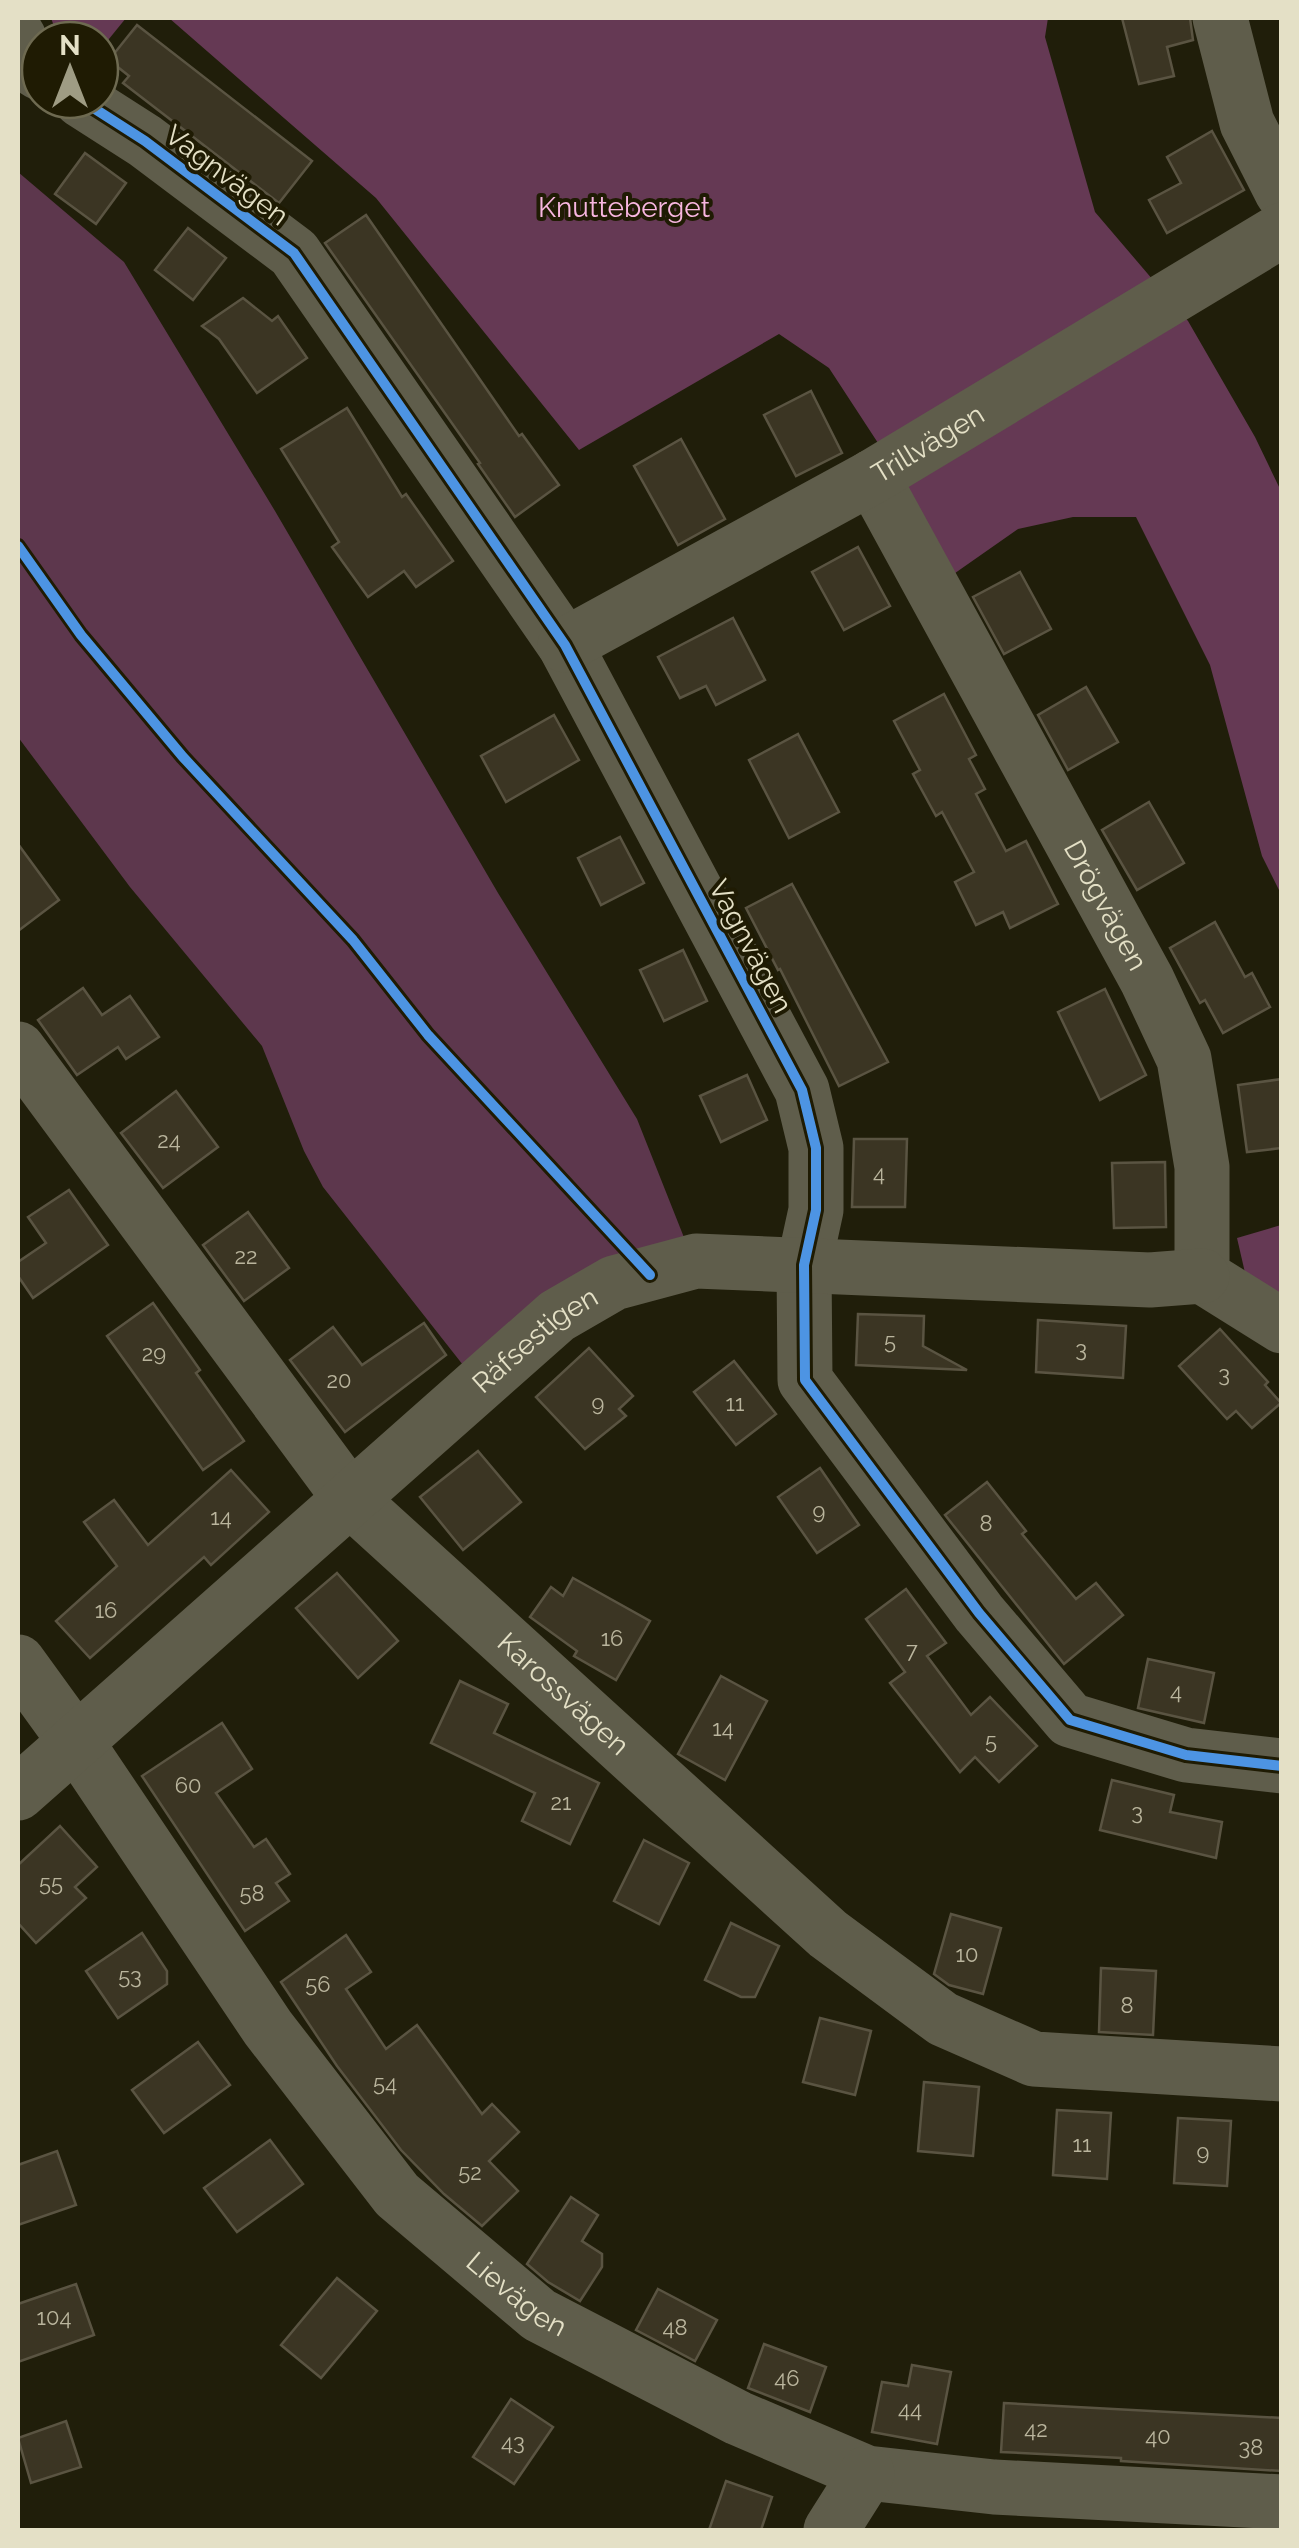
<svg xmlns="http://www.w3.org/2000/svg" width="1299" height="2548" viewBox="0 0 1299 2548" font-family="Raleway,sans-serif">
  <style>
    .green { fill: #5d374d }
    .forest { fill: #653954 }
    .building { fill: #3b3523; stroke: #5a5442; stroke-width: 2.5 }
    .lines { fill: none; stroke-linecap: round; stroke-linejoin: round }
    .minor { stroke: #5f5d4b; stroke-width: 55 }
    .cycleway-casing { stroke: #1f1b03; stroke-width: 16 }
    .cycleway { stroke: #4d94e3; stroke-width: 10 }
    .labels { text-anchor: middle; stroke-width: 8; stroke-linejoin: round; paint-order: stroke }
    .number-label { font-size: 22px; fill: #bab59d }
    .street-label { font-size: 28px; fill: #e4e0c6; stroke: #1f1b03 }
    .park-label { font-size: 28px; fill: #f8b6e0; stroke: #1f1b03 }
  </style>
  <rect width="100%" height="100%" fill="#201e0a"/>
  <!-- green -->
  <path class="green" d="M18 172 124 262 275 511 498 893 637 1119 685 1240 474 1379 323 1187 304 1151 262 1046 130 887 18 737Z"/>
  <!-- forest -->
  <g class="forest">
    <path d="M51 18H126L100 50V40H59Z"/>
    <path d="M169 18H1048L1045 37 1095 212 1188 321 1255 437 1281 491V894L1262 856 1210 665 1136 517H1073L1018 529 948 578 878 443 829 368 779 334 579 450 376 198Z"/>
    <path d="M1281 1225V1311L1246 1277 1237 1238Z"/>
  </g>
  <!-- building -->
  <g class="building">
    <path d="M1122 18H1190L1193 40 1167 47 1174 76 1139 84Z"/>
    <path d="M137 25 312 161 279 203 123 83 129 76 109 60Z"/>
    <path d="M1212 131 1244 190 1167 233 1149 200 1181 183 1167 157Z"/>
    <path d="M85 153 126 183 96 224 55 194Z"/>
    <path d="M366 215 519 436 522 434 559 485 515 517 478 464 480 463 325 243Z"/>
    <path d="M188 228 226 258 193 300 155 270Z"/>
    <path d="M243 298 272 321 278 316 307 358 257 393 219 339 202 326Z"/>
    <path d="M811 391 842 453 796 476 764 415Z"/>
    <path d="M347 408 402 497 406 494 453 561 416 587 404 571 368 597 332 547 339 542 281 449Z"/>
    <path d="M681 439 725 519 678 545 634 466Z"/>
    <path d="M858 547 890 606 844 630 812 572Z"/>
    <path d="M1020 572 1051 629 1004 654 973 597Z"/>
    <path d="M733 618 765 680 716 705 706 686 680 698 658 657Z"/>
    <path d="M1086 687 1118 742 1068 770 1038 715Z"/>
    <path d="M944 694 976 755 969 759 985 789 976 794 1006 851 1026 841 1058 904 1010 928 1003 912 976 925 955 882 974 872 942 812 936 816 913 774 920 770 894 721Z"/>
    <path d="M554 715 579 760 506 802 481 756Z"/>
    <path d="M798 734 839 812 789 838 749 760Z"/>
    <path d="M1149 802 1184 863 1137 890 1102 830Z"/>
    <path d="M620 837 644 883 601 905 578 858Z"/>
    <path d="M18 844 59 900 18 931Z"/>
    <path d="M792 884 888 1062 839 1086 780 969 778 970 746 908Z"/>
    <path d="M1215 922 1245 977 1252 973 1270 1007 1223 1033 1205 1000 1200 1003 1170 948Z"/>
    <path d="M683 950 707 1001 664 1021 640 970Z"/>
    <path d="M83 988 102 1015 130 996 159 1037 126 1059 118 1047 77 1075 38 1020Z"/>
    <path d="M1105 989 1146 1075 1100 1100 1058 1012Z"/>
    <path d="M747 1075 767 1120 721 1142 700 1096Z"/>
    <path d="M1282 1079V1148L1247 1152 1238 1085Z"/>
    <path d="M176 1091 218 1147 163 1188 121 1133Z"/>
    <path d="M854 1139H907L905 1207H852Z"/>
    <path d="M1165 1162 1166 1227 1114 1228 1112 1163Z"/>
    <path d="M69 1190 108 1245 33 1298 18 1276V1262L46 1243 28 1217Z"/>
    <path d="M248 1212 289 1268 244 1301 203 1245Z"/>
    <path d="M153 1303 200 1370 196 1373 244 1441 203 1470 107 1336Z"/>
    <path d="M858 1314 924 1316 923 1346 967 1370 856 1365Z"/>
    <path d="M1038 1320 1126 1326 1123 1378 1036 1372Z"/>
    <path d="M424 1323 446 1355 345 1432 290 1360 333 1327 362 1365Z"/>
    <path d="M1220 1329 1268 1382 1265 1385 1281 1403 1252 1428 1236 1411 1227 1419 1179 1366Z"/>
    <path d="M589 1348 633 1396 619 1409 626 1416 585 1449 536 1397Z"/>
    <path d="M734 1361 776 1414 736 1445 694 1392Z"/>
    <path d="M478 1451 521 1502 463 1550 420 1497Z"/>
    <path d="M820 1468 859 1525 817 1553 778 1497Z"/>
    <path d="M231 1470 269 1512 211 1565 204 1557 90 1658 56 1621 117 1566 84 1522 114 1500 148 1545Z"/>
    <path d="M987 1482 1026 1531 1022 1534 1076 1599 1096 1583 1123 1615 1064 1664 945 1515Z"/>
    <path d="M337 1573 398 1641 358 1678 296 1608Z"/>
    <path d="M573 1578 650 1621 616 1680 574 1656 577 1651 530 1617 551 1587 563 1596Z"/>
    <path d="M906 1589 946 1643 927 1656 971 1715 990 1697 1037 1746 999 1782 975 1757 960 1772 890 1683 905 1672 866 1619Z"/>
    <path d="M1148 1659 1214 1673 1204 1723 1138 1708Z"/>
    <path d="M721 1676 767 1701 725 1780 678 1754Z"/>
    <path d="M460 1681 508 1704 494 1733 599 1783 570 1844 522 1821 535 1793 431 1743Z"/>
    <path d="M222 1723 252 1769 216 1793 254 1847 266 1839 290 1874 276 1883 289 1901 245 1931 142 1776Z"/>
    <path d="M1112 1780 1174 1795 1170 1812 1222 1822 1216 1858 1100 1830Z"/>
    <path d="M60 1826 97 1867 75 1887 86 1898 36 1943 18 1923V1865Z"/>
    <path d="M644 1840 689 1863 659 1924 614 1901Z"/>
    <path d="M951 1914 1001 1928 983 1994 949 1985 934 1974Z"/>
    <path d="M731 1923 779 1946 755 1997H741L705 1980Z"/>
    <path d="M142 1933 167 1971V1984L118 2018 86 1971Z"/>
    <path d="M346 1935 371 1972 346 1989 386 2049 417 2025 482 2114 492 2104 519 2132 489 2161 518 2191 482 2226 444 2194 401 2150 337 2066 281 1982Z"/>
    <path d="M1101 1968 1156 1971 1153 2035 1099 2032Z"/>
    <path d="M820 2018 871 2031 855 2095 803 2082Z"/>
    <path d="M198 2042 230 2085 164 2133 132 2090Z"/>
    <path d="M924 2082 979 2087 973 2156 918 2151Z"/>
    <path d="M1057 2110 1111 2113 1107 2179 1053 2175Z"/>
    <path d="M1178 2118 1231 2121 1227 2186 1174 2183Z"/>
    <path d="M270 2140 303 2184 237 2232 204 2188Z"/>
    <path d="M57 2151 76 2205 18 2225V2165Z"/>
    <path d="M571 2197 598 2215 582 2241 602 2254V2267L580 2301 548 2282 527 2264Z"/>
    <path d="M337 2278 377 2311 321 2378 281 2345Z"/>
    <path d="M76 2284 94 2335 18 2362V2304Z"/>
    <path d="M658 2289 717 2320 695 2361 636 2330Z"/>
    <path d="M764 2344 826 2367 810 2412 748 2388Z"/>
    <path d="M912 2365 951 2372 937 2444 872 2432 882 2382 908 2386Z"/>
    <path d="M511 2399 553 2427 514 2484 473 2457Z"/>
    <path d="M1004 2403 1282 2418V2471L1121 2461V2458L1001 2452Z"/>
    <path d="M66 2421 81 2467 31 2483 18 2438Z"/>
    <path d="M726 2481 772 2497 761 2530H709Z"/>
  </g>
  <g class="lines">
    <!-- minor -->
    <g class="minor">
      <path d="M1220 18 1247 123 1282 192"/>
      <path d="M18 36 32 68 40 73"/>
      <path d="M81 100 145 141 294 253 565 645 802 1090 816 1148V1210L804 1265 805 1380 979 1613 1070 1720 1186 1755 1282 1766"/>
      <path id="s1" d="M872 477 1147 980 1184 1059 1202 1167V1276L1282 1326"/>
      <path id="s2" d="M565 645 872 477 1282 230"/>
      <path id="s3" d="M18 1049 352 1501 828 1934 943 2019 1034 2059 1282 2074"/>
      <path id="s4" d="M18 1662 76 1742 268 2028 397 2195 539 2315 738 2418 867 2473 994 2487 1282 2502"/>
      <path id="s5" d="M18 1793 557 1316 614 1283 696 1261 1150 1280 1202 1276"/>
      <path d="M831 2530 867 2473"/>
    </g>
    <!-- cycleway casing -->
    <g class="cycleway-casing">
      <g id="cycleway">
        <path d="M81 100 145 141 294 253 565 645 802 1090 816 1148V1210L804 1265 805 1380 979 1613 1070 1720 1186 1755 1282 1766"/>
        <path d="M18 546 81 635 183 757 353 940 428 1035 650 1275"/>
      </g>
    </g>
    <!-- cycleway -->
    <use href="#cycleway" class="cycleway"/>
  </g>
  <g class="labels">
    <!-- number labels -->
    <g class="number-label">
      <text x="169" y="1148">24</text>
      <text x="879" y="1181">4</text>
      <text x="246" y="1264">22</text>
      <text x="890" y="1349">5</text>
      <text x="1081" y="1357">3</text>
      <text x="154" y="1361">29</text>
      <text x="1224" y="1382">3</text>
      <text x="339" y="1388">20</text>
      <text x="598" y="1411">9</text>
      <text x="735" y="1411">11</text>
      <text x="819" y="1519">9</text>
      <text x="221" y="1525">14</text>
      <text x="986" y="1531">8</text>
      <text x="106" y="1618">16</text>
      <text x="612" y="1646">16</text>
      <text x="912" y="1658">7</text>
      <text x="1176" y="1699">4</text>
      <text x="723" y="1736">14</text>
      <text x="991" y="1749">5</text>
      <text x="188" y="1793">60</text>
      <text x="561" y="1810">21</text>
      <text x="1137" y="1820">3</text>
      <text x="51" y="1891">55</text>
      <text x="252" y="1901">58</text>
      <text x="967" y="1962">10</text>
      <text x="130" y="1984">53</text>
      <text x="318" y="1992">56</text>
      <text x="1127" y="2013">8</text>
      <text x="385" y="2091">54</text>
      <text x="1082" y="2152">11</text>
      <text x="1203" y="2160">9</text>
      <text x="470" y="2180">52</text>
      <text x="54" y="2325">104</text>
      <text x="675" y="2335">48</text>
      <text x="787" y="2386">46</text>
      <text x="910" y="2417">44</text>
      <text x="1036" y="2437">42</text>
      <text x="1158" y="2444">40</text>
      <text x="513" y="2450">43</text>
      <text x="1251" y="2455">38</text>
    </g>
    <!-- street labels -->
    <g class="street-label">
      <text transform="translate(227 175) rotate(37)" y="10">Vagnvägen</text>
      <text dy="10" stroke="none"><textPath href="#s2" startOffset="415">Trillvägen</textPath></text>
      <text dy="10" stroke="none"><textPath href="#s1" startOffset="488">Drögvägen</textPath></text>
      <text transform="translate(751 946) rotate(62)" y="10">Vagnvägen</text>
      <text dy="10" stroke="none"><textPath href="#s5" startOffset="688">Räfsestigen</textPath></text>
      <text dy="10" stroke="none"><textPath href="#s3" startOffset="848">Karossvägen</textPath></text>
      <text dy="10" stroke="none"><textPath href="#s4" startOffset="810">Lievägen</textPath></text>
    </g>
    <!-- park labels -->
    <g class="park-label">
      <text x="624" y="217">Knutteberget</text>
    </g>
  </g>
  <!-- border -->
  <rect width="1299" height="2548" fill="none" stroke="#e4e0c6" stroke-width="40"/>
  <!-- north arrow -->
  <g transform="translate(70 70)"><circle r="48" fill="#1f1b03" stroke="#6e6a51" stroke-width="2.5"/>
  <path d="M0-8L18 38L0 25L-18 38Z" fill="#9f9c84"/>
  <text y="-15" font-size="28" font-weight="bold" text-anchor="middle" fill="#e4e0c6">N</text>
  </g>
</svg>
